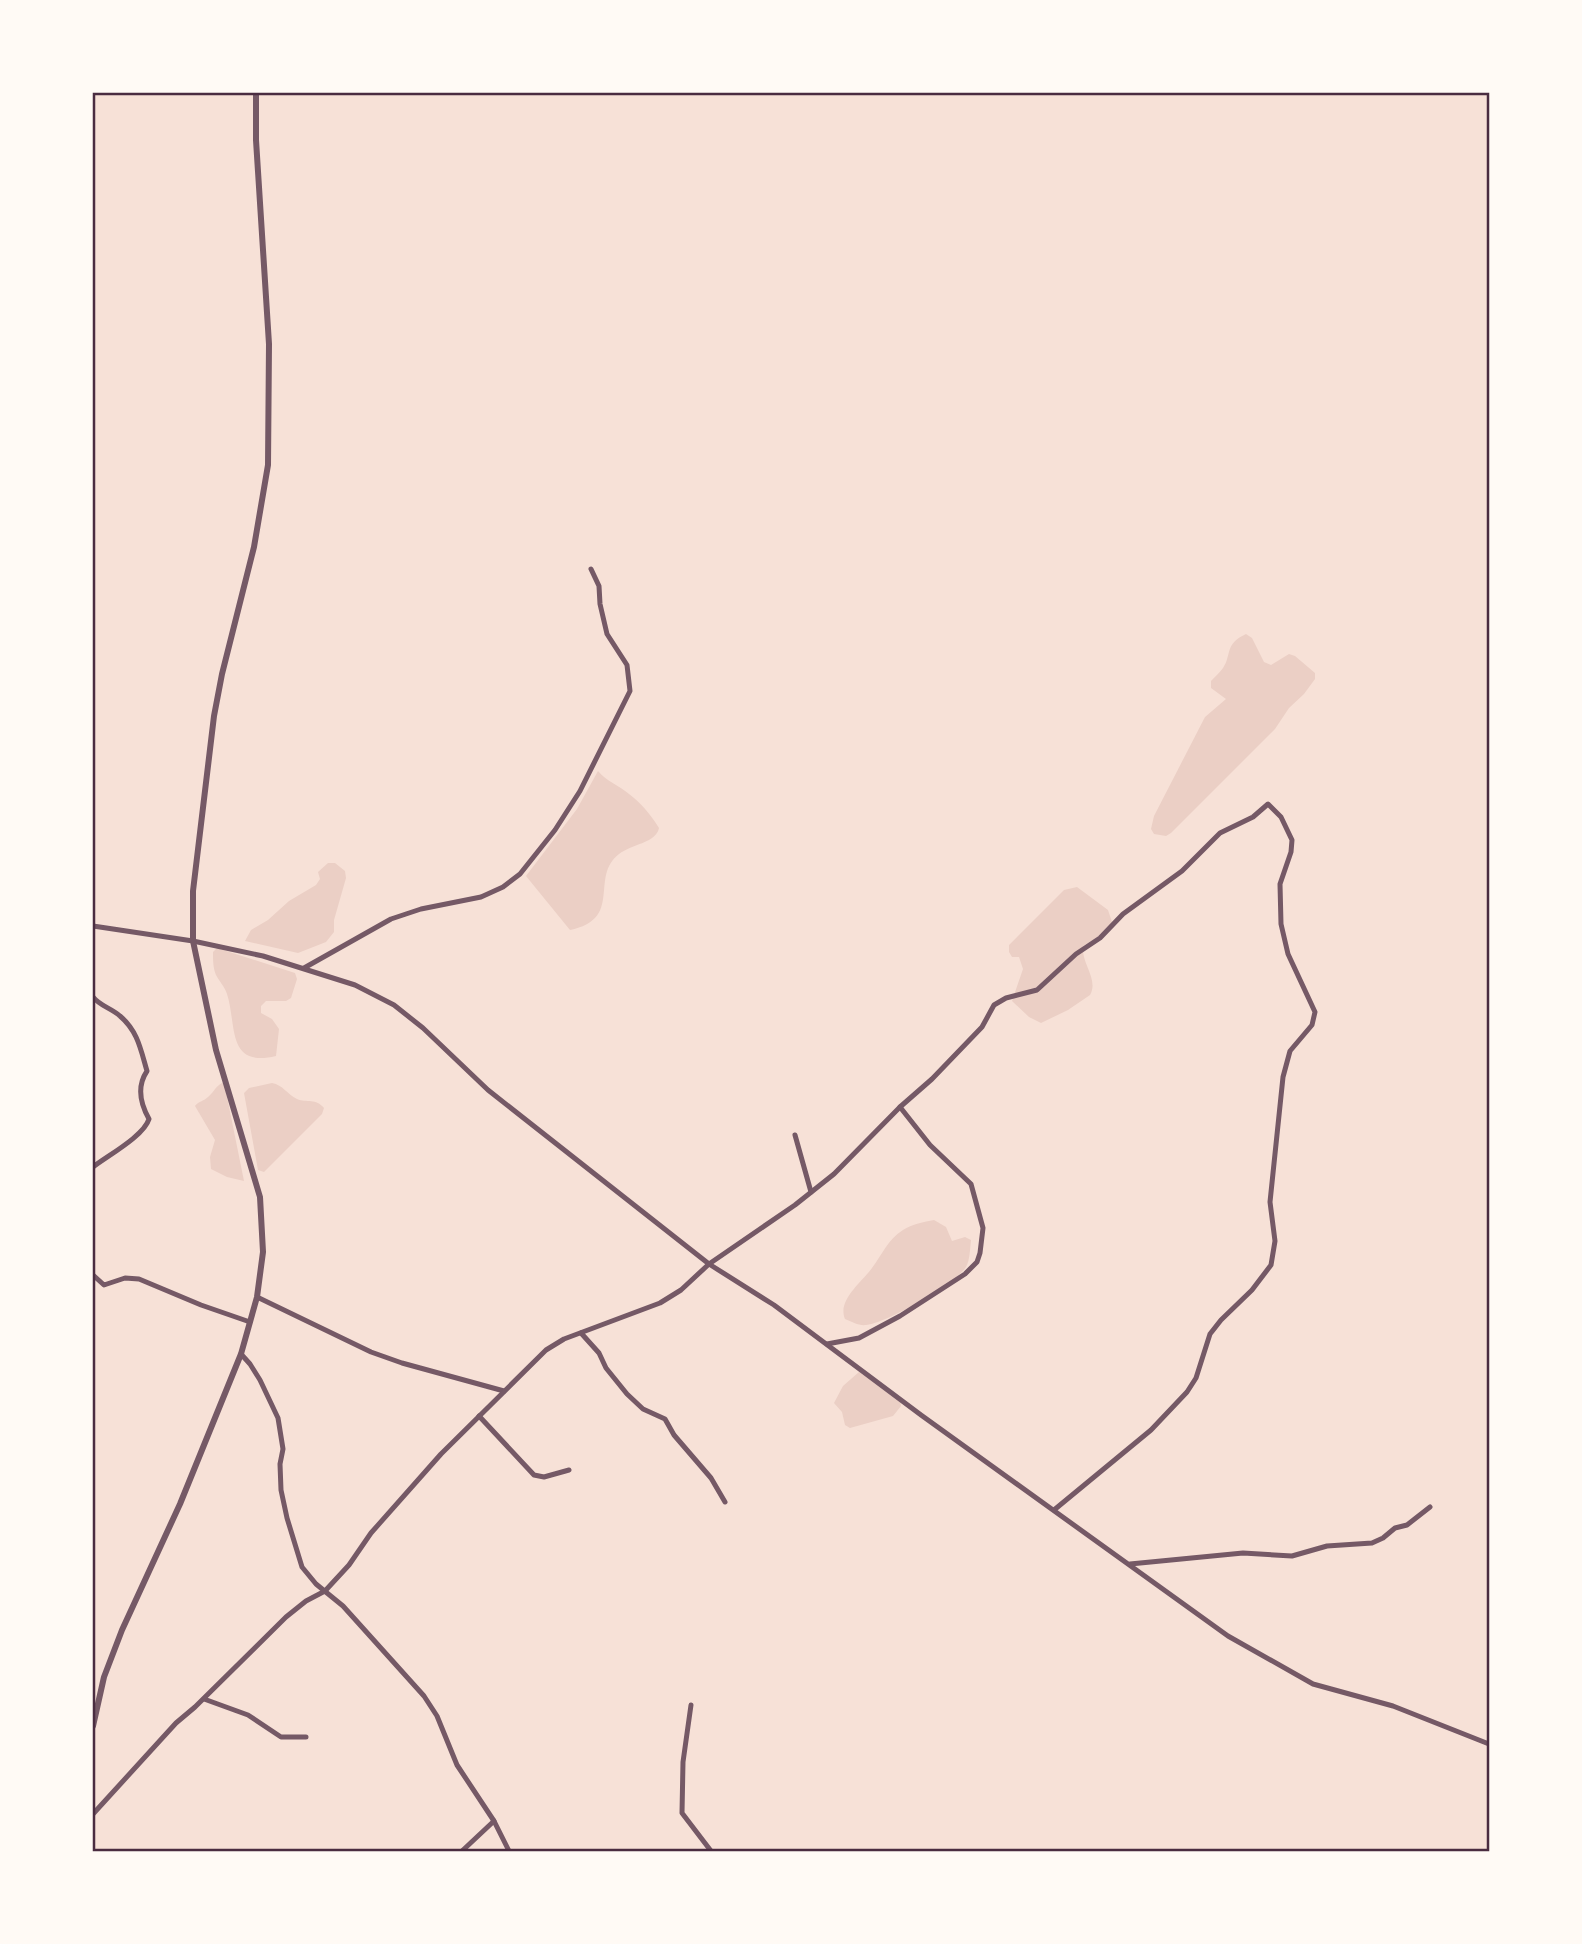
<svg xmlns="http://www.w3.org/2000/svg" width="1582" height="1944" viewBox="0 0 1582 1944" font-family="'Titillium Web',sans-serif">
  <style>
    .green { fill: #ebcfc5 }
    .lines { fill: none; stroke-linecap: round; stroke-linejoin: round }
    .minor { stroke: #755966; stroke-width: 5 }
    .tertiary { stroke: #755966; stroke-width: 6 }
    .neatline { fill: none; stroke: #4a2c40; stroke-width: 2.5 }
  </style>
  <rect width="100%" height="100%" fill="#f7e1d7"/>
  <!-- green -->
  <g class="green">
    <path d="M1246 634 1252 638 1264 662 1271 665 1289 654 1295 656 1315 673V679L1304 694 1289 708 1275 729 1171 833 1166 836 1154 834 1151 829 1154 816 1205 717 1226 699 1211 688V681C1215 677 1220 672 1223 668 1232 655 1224 644 1246 634Z"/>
    <path d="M598 771C607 782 619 785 629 794 641 803 651 815 659 828 656 843 632 844 619 854 589 877 624 919 570 930L526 876 577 809Z"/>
    <path d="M328 863H335L345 871 346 878 334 920V932L326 942 298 953 245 941 251 930 268 920 289 901 316 885 320 879 318 872Z"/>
    <path d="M1077 887 1108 910 1112 922 1105 933 1083 946C1081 964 1099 979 1090 995L1068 1010 1041 1023 1029 1017 1012 1001 1023 969 1019 957H1012L1009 952V945L1064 890Z"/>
    <path d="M217 948 295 973 297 979 291 998 286 1001H266L261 1006V1013L272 1019 279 1029 276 1056C226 1068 237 1025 227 994 225 987 219 981 216 975 213 968 213 960 213 952Z"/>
    <path d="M224 1082 244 1181 227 1177 211 1169 210 1157 215 1140 195 1106C199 1101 204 1101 208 1097 215 1091 215 1086 224 1082Z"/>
    <path d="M272 1083C283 1085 287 1094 297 1099 307 1103 316 1098 324 1108L322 1114 264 1172 258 1170 244 1093 249 1088Z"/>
    <path d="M934 1220 946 1227 952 1241 965 1237 971 1240C970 1248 970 1260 966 1267 955 1284 887 1323 866 1325 859 1326 852 1322 845 1319 837 1300 862 1282 872 1268 882 1255 888 1239 903 1230 912 1224 924 1222 934 1220Z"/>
    <path d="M859 1372 900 1400 901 1406 893 1416 850 1428 845 1425 842 1412 834 1403 843 1386Z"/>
  </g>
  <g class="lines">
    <!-- minor -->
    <g class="minor">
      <path d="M93 926 193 941 263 956 355 985 394 1005 423 1028 488 1090 709 1264 774 1305 921 1415 1228 1636 1313 1684 1393 1706 1489 1744"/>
      <path d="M304 968 391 919 421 909 481 897 503 887 520 874 555 830 580 791 630 691 627 665 607 634 600 604 599 586 591 569"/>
      <path d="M93 997C100 1006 111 1008 120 1016 138 1031 141 1051 147 1071 137 1086 140 1103 149 1119 144 1136 107 1156 93 1167"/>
      <path d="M795 1135 811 1192"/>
      <path d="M93 1275 104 1285 125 1278 139 1279 201 1305 250 1322"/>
      <path d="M257 1297 371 1352 402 1363 504 1391"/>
      <path d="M581 1333 599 1353 606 1368 627 1394 643 1409 665 1419 674 1435 711 1478 725 1502"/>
      <path d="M827 1344 859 1338 900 1316 965 1274 977 1262 980 1253 983 1228 971 1184 930 1145 900 1107"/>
      <path d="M241 1354 250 1364 260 1380 278 1418 283 1449 280 1464 281 1490 287 1518 302 1567 316 1584 343 1606 424 1696 437 1716 457 1765 494 1821 509 1851"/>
      <path d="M479 1416 534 1475 544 1477 569 1470"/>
      <path d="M1130 1564 1243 1553 1292 1556 1327 1546 1372 1543 1383 1538 1395 1528 1407 1525 1430 1507"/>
      <path d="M204 1699 248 1715 281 1737H306"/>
      <path d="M691 1705 683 1762 682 1813 711 1851"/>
      <path d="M93 1814 176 1723 195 1707 286 1617 306 1601 325 1591 349 1565 371 1533 441 1454 546 1350 564 1339 660 1303 681 1290 709 1264 795 1205 834 1174 900 1107 932 1079 982 1027 994 1005 1006 998 1037 990 1076 954 1100 938 1123 914 1182 871 1220 833 1253 817 1268 804 1281 817 1292 840 1291 852 1280 884 1281 924 1288 954 1315 1012 1312 1025 1290 1051 1283 1077 1270 1202 1275 1241 1271 1265 1252 1290 1221 1320 1210 1334 1196 1378 1187 1392 1151 1430 1054 1510"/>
      <path d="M462 1851 494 1821"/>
    </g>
    <!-- tertiary -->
    <path class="tertiary" d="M93 1726 104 1677 122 1630 180 1504 241 1354 257 1297 263 1252 260 1197 216 1050 193 941V891L214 716 222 674 254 547 268 465 269 344 256 140V93"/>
  </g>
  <!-- border -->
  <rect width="1582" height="1944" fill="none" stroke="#fffaf5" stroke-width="189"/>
  <rect x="94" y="94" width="1394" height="1756" class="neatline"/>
</svg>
